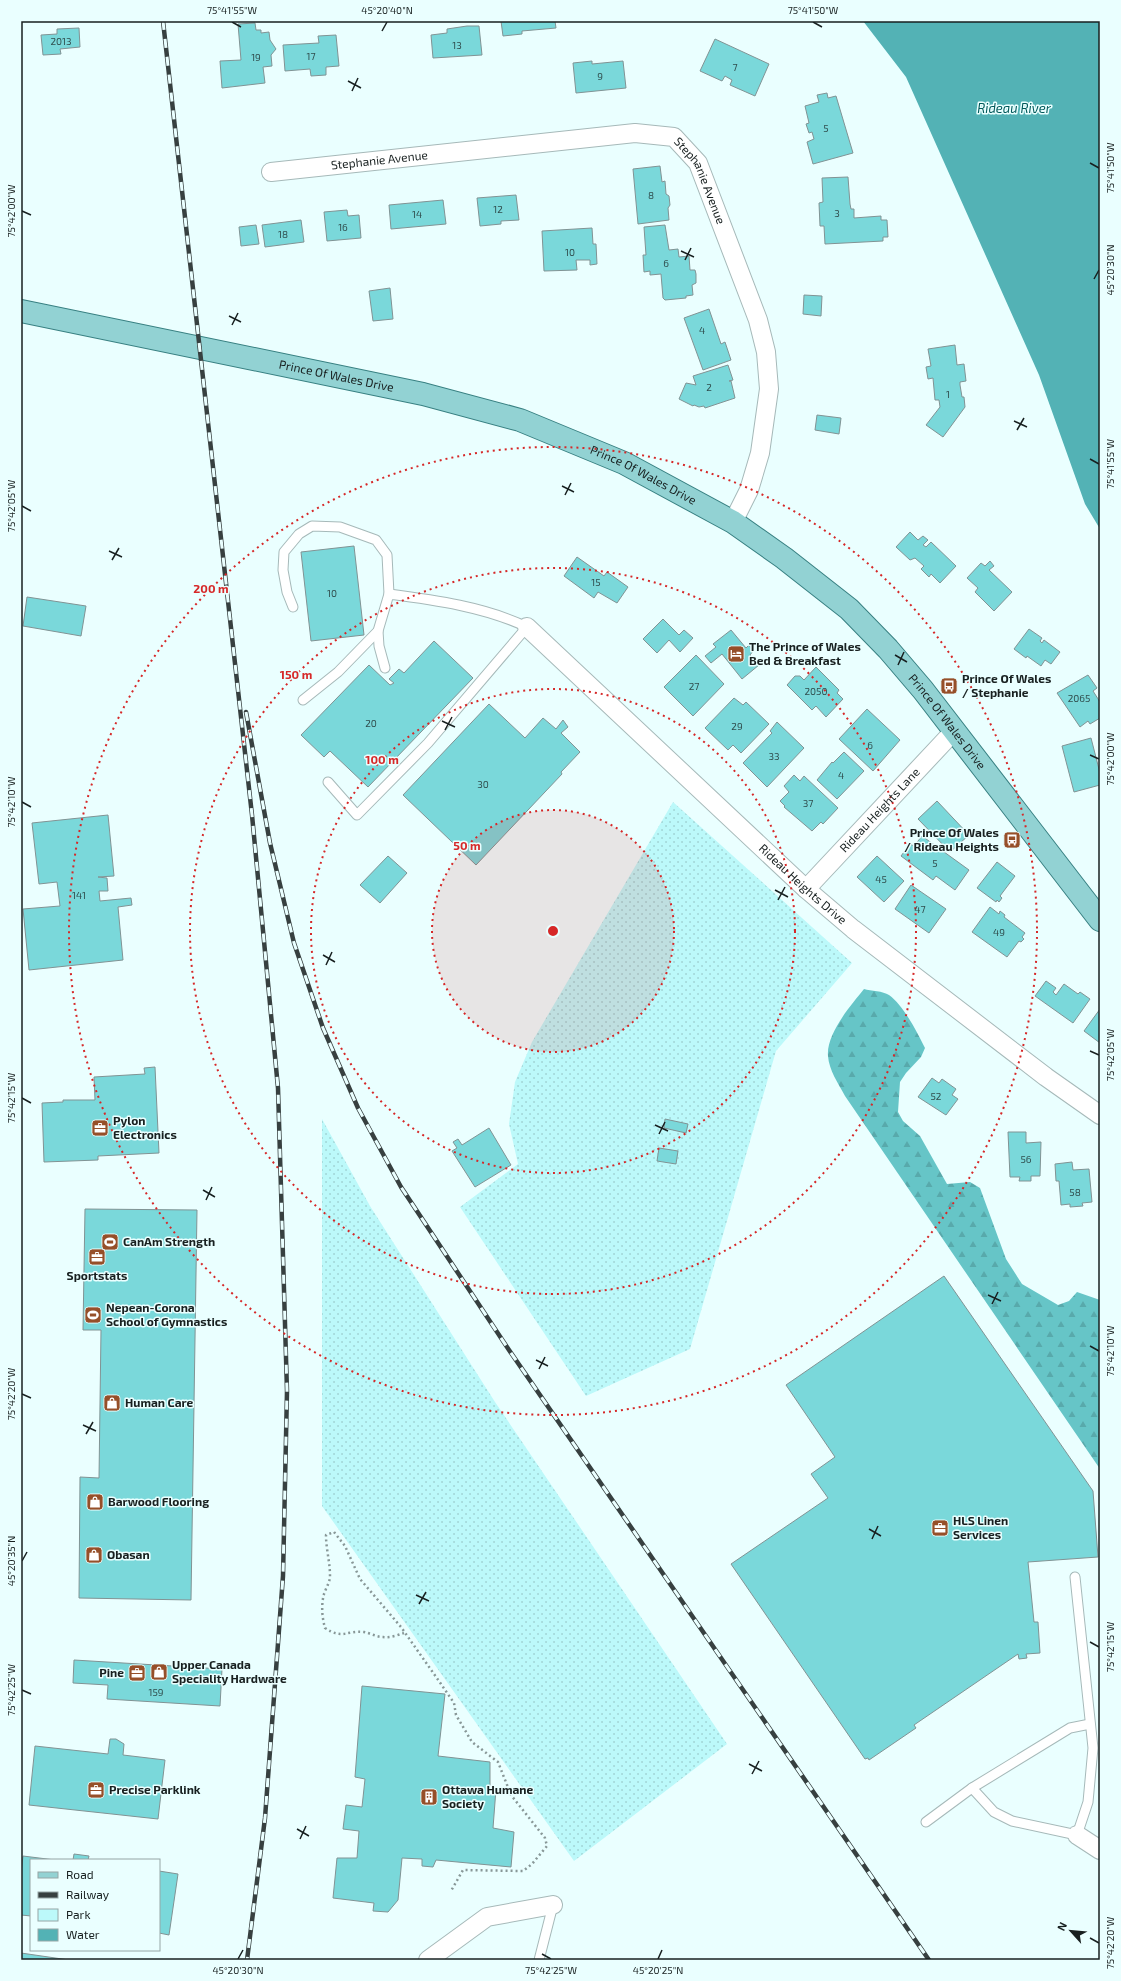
<svg xmlns="http://www.w3.org/2000/svg" width="1121" height="1981" viewBox="0 0 1121 1981" font-family="'Exo 2',sans-serif">
  <style>
    .green { fill: url(#green-dots) }
    .forest { fill: url(#forest-firs) }
    .water { fill: #53b2b5 }
    .building { fill: #7ad8da; stroke: #819394 }
    .lines { fill: none; stroke-linecap: round; stroke-linejoin: round }
    .service-casing { stroke: #a6b9b9; stroke-width: 11 }
    .minor-casing { stroke: #a6b9b9; stroke-width: 20 }
    .primary-casing { stroke: #388082; stroke-width: 24 }
    .path { stroke: #889797; stroke-width: 2.5; stroke-dasharray: 2 3; stroke-linecap: butt }
    .service { stroke: #fff; stroke-width: 9 }
    .minor { stroke: #fff; stroke-width: 18 }
    .primary { stroke: #92d2d3; stroke-width: 22 }
    .rail-casing { stroke: #374040; stroke-width: 4.5 }
    .rail { stroke: #eaffff; stroke-width: 3; stroke-dasharray: 9; stroke-linecap: butt }
    .ticks { fill: none; stroke: #182020; stroke-width: 1.5 }
    .ring { fill: none; stroke: #d62828; stroke-width: 2; stroke-dasharray: 2 4 }
    .labels { text-anchor: middle; stroke-width: 3; stroke-linejoin: round; paint-order: stroke }
    .number-label { font-size: 10px; fill: #304e4e }
    .street-label { font-size: 12px; fill: #182020; stroke: #eaffff }
    .poi-label { font-size: 12px; font-weight: bold; fill: #182020; stroke: #eaffff; text-anchor: start }
    .water-label { font-size: 13px; font-style: italic; fill: #00595a; stroke: #eaffff }
    .centre { fill: #d62828; stroke: #eaffff; stroke-width: 2 }
    .ring-label { font-size: 12px; text-anchor: middle; font-weight: bold; fill: #d62828; stroke: #eaffff; stroke-width: 3; stroke-linejoin: round; paint-order: stroke }
    .neatline { fill: none; stroke: #182020; stroke-width: 1.5 }
    .ticks-label { font-size: 10px; text-anchor: middle; fill: #182020 }
  </style>
  <defs>
    <pattern id="green-dots" width="8" height="8" patternUnits="userSpaceOnUse"><rect width="8" height="8" fill="#bcf9fa"/><path d="M2 2h.1M6 6h.1" fill="none" stroke="#a1d5d6" stroke-width="1.8" stroke-linecap="round"/></pattern>
    <pattern id="forest-firs" width="22" height="20" patternUnits="userSpaceOnUse"><rect width="22" height="20" fill="#66c5c7"/><path d="M5 1l3.5 6h-7zM16 11l3.5 6h-7z" fill="#58a9ab"/></pattern>
  </defs>
  <rect width="100%" height="100%" fill="#eaffff"/>
  <!-- green -->
  <g class="green">
    <path d="M673 802 852 963 776 1051 690 1349 586 1396 460 1207 518 1164 509 1124 515 1082 532 1042Z"/>
    <path d="M322 1119 370 1206 495 1402 727 1744 574 1861 322 1506Z"/>
  </g>
  <!-- forest -->
  <path class="forest" d="M864 989C871 991 883 991 889 995 904 1006 917 1032 925 1048L921 1057 906 1073 900 1082 898 1112 903 1121 920 1136 947 1184 970 1182 980 1188 1006 1259 1022 1284 1058 1305 1069 1301 1077 1292 1100 1300V1469L845 1096C838 1083 829 1070 828 1056 826 1034 851 1005 864 989Z"/>
  <!-- water -->
  <path class="water" d="M863 21H1100V529L1085 504 1039 375 906 77Z"/>
  <!-- building -->
  <g class="building">
    <path d="M501 21H555L556 28 522 31V34L503 36Z"/>
    <path d="M255 23 256 30H261V33L269 32 270 40 276 49 271 55 272 66 263 67 265 83 222 88 220 61 241 60 238 24Z"/>
    <path d="M467 26H479L482 55 433 58 431 35 447 33V29Z"/>
    <path d="M79 28 80 47 60 49 61 54 43 55 41 35 57 34V29Z"/>
    <path d="M336 35 339 66 326 67V75L311 76 310 69 285 71 283 45 319 43 318 36Z"/>
    <path d="M715 39 769 64 755 96 730 85 732 80 725 76 722 81 700 71Z"/>
    <path d="M592 61V64L623 61 626 88 576 93 573 63Z"/>
    <path d="M827 93 828 98 836 96 853 153 813 164 807 142 814 139 812 132 809 133 806 124 809 123 805 106 819 102 817 95Z"/>
    <path d="M660 166 662 182 665 181 666 194 669 196 670 205 668 208 669 220 638 224 633 169Z"/>
    <path d="M848 177 850 204 851 209H854V218L881 216V220H887L888 237H883V241L825 244 824 226H820L819 203 823 202 822 178Z"/>
    <path d="M516 195 519 220 501 221V224L480 226 477 198Z"/>
    <path d="M443 200 446 224 391 229 389 205Z"/>
    <path d="M347 210 348 216 359 215 361 238 327 241 324 212Z"/>
    <path d="M301 220 304 242 265 247 262 225Z"/>
    <path d="M256 225 259 244 241 246 239 227Z"/>
    <path d="M665 225 669 250 678 249 679 257 689 256 690 270H695L696 274V283L692 285 693 295 686 296V298L665 300 663 298 661 274 650 275V271L644 272 643 255H646L644 227Z"/>
    <path d="M592 228 593 244H596L597 264 590 265V260H576L577 270 544 271 542 231Z"/>
    <path d="M390 288 393 319 373 321 369 291Z"/>
    <path d="M804 295 822 296 821 316 803 314Z"/>
    <path d="M709 309 721 344 725 342 731 360 703 370 684 318Z"/>
    <path d="M955 345 957 365 964 364 966 381 960 382V385L962 397H964L965 407 943 437 926 425 940 407 939 400H935L933 378 928 379 926 367 931 366 928 349Z"/>
    <path d="M728 365 733 380 729 381H731L735 398 705 408 704 406 699 407 694 405 693 406 679 399 686 383 696 385 693 376Z"/>
    <path d="M817 415 841 418 839 434 815 430Z"/>
    <path d="M910 532 918 540 923 536 928 540 923 545 926 547 931 542 956 566 940 583 931 574 929 577 921 569 924 566 915 558 910 560 896 547Z"/>
    <path d="M354 546 364 635 311 641 301 552Z"/>
    <path d="M577 557 604 576 607 572 628 587 617 603 598 592 594 598 564 576Z"/>
    <path d="M990 561 994 566 989 570 1012 592 994 611 975 592 978 588 967 578 981 563 985 566Z"/>
    <path d="M27 597 86 606 81 636 23 626Z"/>
    <path d="M663 619 679 635 684 630 693 638 680 652 669 640 657 653 643 639Z"/>
    <path d="M1029 629 1042 638 1040 641 1042 643 1044 640 1060 652 1051 664 1045 660 1041 666 1027 656 1026 658 1014 649Z"/>
    <path d="M731 630 746 648 749 645 753 651 750 655 759 665 742 679 722 654 711 663 705 656 716 647 713 644Z"/>
    <path d="M434 641 473 678 368 787 330 751 324 757 301 735 369 665 390 685 394 683 389 679 399 669 404 673Z"/>
    <path d="M696 655 724 684 693 716 664 687Z"/>
    <path d="M816 667 839 690 837 693 843 699 826 717 816 706 812 710 787 685 795 676H800L804 680Z"/>
    <path d="M1088 675 1097 688 1093 691 1100 702V718L1090 724 1088 721 1080 727 1057 693Z"/>
    <path d="M734 698 743 705 746 702 769 724 741 753 733 745 728 750 705 728Z"/>
    <path d="M489 704 525 738 543 718 556 729 563 720 568 727 561 733 580 752 561 772 562 774 476 865 403 795Z"/>
    <path d="M867 709 900 740 873 771 839 739Z"/>
    <path d="M777 722 804 748 767 787 743 763 772 733 770 731Z"/>
    <path d="M1091 738 1100 773V785L1074 792 1062 746Z"/>
    <path d="M844 752 864 771 837 799 817 780 832 762 833 763Z"/>
    <path d="M794 775 800 781 804 776 838 808 823 824 821 822 812 831 784 807 785 806 780 801 789 792 784 786Z"/>
    <path d="M937 801 969 835 950 852 918 819Z"/>
    <path d="M108 815 114 876 98 877 107 878 108 891H99L100 901 131 898 132 905 118 907 123 960 29 970 23 909 60 906 57 882 39 884 32 823Z"/>
    <path d="M922 836 969 870 955 890 936 876 933 880 901 856 910 844 914 846Z"/>
    <path d="M388 856 407 873 380 903 360 885Z"/>
    <path d="M877 856 904 881 884 902 857 877Z"/>
    <path d="M997 862 1015 876 1000 896 1002 898 999 902 997 900 996 902 977 888Z"/>
    <path d="M911 885 946 909 929 933 895 909Z"/>
    <path d="M990 907 999 914 1000 911 1005 915 1004 917 1025 933 1022 937 1024 939 1021 942 1019 941 1007 957 972 932Z"/>
    <path d="M1046 981 1056 988 1053 992 1056 995 1064 984 1078 994 1080 992 1090 999 1073 1023 1035 996Z"/>
    <path d="M1100 1009V1043L1084 1031Z"/>
    <path d="M155 1067 159 1153 98 1156V1160L44 1162 42 1103 63 1102V1100H95L94 1077 145 1074 144 1068Z"/>
    <path d="M932 1078 939 1083 942 1079 956 1089 952 1095 958 1099 946 1115 918 1097Z"/>
    <path d="M665 1119 688 1124 686 1133 664 1128Z"/>
    <path d="M489 1128 511 1165 475 1187 452 1151 457 1148 453 1142 458 1139 462 1145Z"/>
    <path d="M1008 1132H1026V1143L1041 1142 1040 1176H1031V1181H1019L1020 1177H1010Z"/>
    <path d="M659 1148 678 1151 676 1164 657 1161Z"/>
    <path d="M1072 1162 1073 1170 1089 1169 1092 1202 1082 1203 1083 1206 1070 1207V1204L1061 1205 1059 1181H1056L1055 1164Z"/>
    <path d="M85 1209 197 1210 191 1600 79 1598 80 1477 99 1478 101 1330H83Z"/>
    <path d="M944 1276 1093 1491 1098 1557 1028 1562 1034 1622H1038L1040 1653 1026 1654 1027 1658 1019 1659 1018 1654 914 1725 916 1728 869 1760 868 1758 865 1759 731 1564 828 1498 811 1474 835 1457 786 1385Z"/>
    <path d="M74 1660 222 1669 220 1706 107 1699 108 1685 73 1683Z"/>
    <path d="M362 1686 445 1694 438 1756 490 1762V1787L496 1789 493 1828 514 1832 511 1867 436 1860 433 1867 422 1866V1859L402 1858 398 1900 388 1912 373 1911 374 1903 333 1898 337 1858H357L359 1831 343 1829 346 1805 362 1807 365 1779 355 1777Z"/>
    <path d="M110 1739H116L124 1744 123 1755 165 1760 158 1819 29 1805 35 1746 108 1754Z"/>
    <path d="M74 1854 89 1856 88 1860H73Z"/>
    <path d="M23 1856 55 1860H31V1916L21 1915V1872Z"/>
    <path d="M159 1871 178 1874 169 1935 159 1933Z"/>
    <path d="M21 1953 69 1960H21Z"/>
  </g>
  <g class="lines">
    <!-- service casing -->
    <g class="service-casing">
      <g id="service">
        <path d="M293 607 287 592 283 570 284 552 299 534 312 526 340 527 376 540 387 555 389 594"/>
        <path d="M378 631 379 646 385 668"/>
        <path d="M303 700 338 672 378 631 389 594C435 600 485 607 527 627L428 743 357 815 328 782"/>
        <path d="M972 1788 994 1812 1012 1821 1077 1835 1088 1802 1093 1748 1075 1577"/>
        <path d="M926 1822 972 1788 1070 1728 1090 1724"/>
        <path d="M539 1960 553 1905"/>
      </g>
    </g>
    <!-- minor casing -->
    <g class="minor-casing">
      <g id="minor">
        <path id="s1" d="M271 172 635 133 674 137 698 163 758 320 766 352 769 389 760 453 749 490 733 522"/>
        <path id="s2" d="M527 627 806 889 853 929 1046 1077 1100 1115"/>
        <path id="s3" d="M806 889 954 731"/>
        <path d="M1077 1835 1100 1850"/>
        <path d="M428 1960 487 1917 553 1905"/>
      </g>
    </g>
    <!-- primary casing -->
    <g class="primary-casing">
      <g id="primary">
        <path id="s4" d="M21 311 423 394 520 420 624 463 733 522 784 558 849 609 888 649 923 690 1100 920"/>
      </g>
    </g>
    <!-- path -->
    <path class="path" d="M404 1633C398 1635 390 1638 383 1637 376 1637 370 1633 364 1632 346 1630 343 1640 325 1628 322 1617 321 1605 324 1594 326 1588 330 1582 330 1576 330 1562 326 1549 326 1535L334 1532 345 1546 360 1579 401 1627 441 1684 454 1703 456 1715 472 1742 498 1762 511 1795 545 1838 547 1846 532 1864 523 1871 463 1870 451 1891"/>
    <!-- service -->
    <use href="#service" class="service"/>
    <!-- minor -->
    <use href="#minor" class="minor"/>
    <!-- primary -->
    <use href="#primary" class="primary"/>
    <!-- rail casing -->
    <g class="rail-casing">
      <g id="rail">
        <path d="M163 21 252 815 278 1088 287 1391 283 1576 265 1818 247 1960"/>
        <path d="M246 712 270 843 294 943 323 1028 358 1108 401 1187 509 1350 929 1960"/>
      </g>
    </g>
    <!-- rail -->
    <use href="#rail" class="rail"/>
  </g>
  <!-- ticks -->
  <path class="ticks" d="M232 22 241 27M813 22 822 27M382 31 387 22M348 81 361 88M352 91 358 78M1090 163 1099 168M22 211 31 215M681 251 694 257M685 260 691 248M1094 279 1099 270M229 316 241 322M232 325 238 313M1014 421 1027 427M1017 430 1024 418M1090 459 1099 464M562 486 574 492M565 495 571 483M22 506 31 511M109 551 122 557M112 560 119 548M895 655 907 662M898 665 904 652M442 721 455 727M445 730 452 717M1090 755 1099 759M22 802 31 807M775 890 788 897M778 900 785 887M323 955 335 962M326 965 332 952M1090 1051 1099 1055M22 1098 31 1103M655 1125 668 1131M659 1134 665 1122M203 1190 215 1197M206 1200 212 1187M988 1295 1001 1301M992 1304 998 1292M1090 1346 1099 1351M536 1360 548 1366M539 1369 545 1357M22 1394 31 1398M83 1425 96 1431M86 1434 93 1422M869 1529 881 1536M872 1539 878 1526M22 1561 27 1552M416 1595 429 1601M419 1604 426 1592M1090 1642 1099 1647M22 1690 31 1694M749 1764 762 1771M752 1774 759 1761M297 1829 309 1836M300 1839 306 1826M1090 1938 1099 1943M542 1954 551 1959M238 1959 243 1950M658 1959 662 1950"/>
  <!-- distance rings -->
  <circle cx="553" cy="931" r="121" fill="#d62828" fill-opacity=".12"/>
  <g class="ring">
    <circle cx="553" cy="931" r="121"/>
    <circle cx="553" cy="931" r="242"/>
    <circle cx="553" cy="931" r="363"/>
    <circle cx="553" cy="931" r="484"/>
  </g>
  <!-- icons -->
  <defs>
    <g id="hotel-square" transform="scale(0.9)"><rect x="-9" y="-9" width="18" height="18" rx="4" fill="#964f29" stroke="#eaffff"/><path d="M-6-4.5h1.5V1H6V5H4.5V3h-9V5H-6ZM-4 0a1.8 1.8 0 1 1 3.6 0ZM.5 0V-2.5h3Q6-2.5 6 0Z" fill="#fff"/></g>
    <g id="bus-square" transform="scale(0.9)"><rect x="-9" y="-9" width="18" height="18" rx="4" fill="#964f29" stroke="#eaffff"/><path d="M-5-6H5V4H4V6H2V4H-2V6H-4V4H-5ZM-3.5-4V0h7V-4ZM-3.5 1.2v1.5H-2V1.2ZM2 1.2v1.5H3.5V1.2Z" fill="#fff"/></g>
    <g id="office-square" transform="scale(0.9)"><rect x="-9" y="-9" width="18" height="18" rx="4" fill="#964f29" stroke="#eaffff"/><path d="M-6-3h4V-5.5h4V-3h4V5H-6ZM-1-4.5V-3h2v-1.5ZM-6 0V1H6V0Z" fill="#fff"/></g>
    <g id="stadium-square" transform="scale(0.9)"><rect x="-9" y="-9" width="18" height="18" rx="4" fill="#964f29" stroke="#eaffff"/><path d="M0-5a6.5 5 0 1 0 0 10a6.5 5 0 1 0 0-10ZM-3.5-1.8h7v3.6h-7Z" fill="#fff"/></g>
    <g id="shop-square" transform="scale(0.9)"><rect x="-9" y="-9" width="18" height="18" rx="4" fill="#964f29" stroke="#eaffff"/><path d="M-5-2.5h2.3a2.7 3.5 0 0 1 5.4 0H5L5.5 6h-11ZM-1.5-2.5h3a1.5 2.3 0 0 0-3 0Z" fill="#fff"/></g>
    <g id="building-square" transform="scale(0.9)"><rect x="-9" y="-9" width="18" height="18" rx="4" fill="#964f29" stroke="#eaffff"/><path d="M-4-6H4V6H1V3H-1V6H-4ZM-2.5-4.3h1.7v1.8h-1.7ZM.8-4.3h1.7v1.8H.8ZM-2.5-1h1.7V.8h-1.7ZM.8-1h1.7V.8H.8Z" fill="#fff"/></g>
  </defs>
  <g fill-rule="evenodd">
    <use href="#hotel-square" x="736" y="654"/>
    <use href="#bus-square" x="949" y="686"/>
    <use href="#bus-square" x="1012" y="840"/>
    <use href="#office-square" x="100" y="1128"/>
    <use href="#stadium-square" x="110" y="1242"/>
    <use href="#office-square" x="97" y="1257"/>
    <use href="#stadium-square" x="93" y="1315"/>
    <use href="#shop-square" x="112" y="1403"/>
    <use href="#shop-square" x="95" y="1502"/>
    <use href="#office-square" x="940" y="1528"/>
    <use href="#shop-square" x="94" y="1555"/>
    <use href="#shop-square" x="159" y="1672"/>
    <use href="#office-square" x="137" y="1673"/>
    <use href="#office-square" x="96" y="1790"/>
    <use href="#building-square" x="429" y="1797"/>
  </g>
  <g class="labels">
    <!-- number labels -->
    <g class="number-label">
      <text x="61" y="45">2013</text>
      <text x="457" y="49">13</text>
      <text x="311" y="60">17</text>
      <text x="256" y="61">19</text>
      <text x="735" y="71">7</text>
      <text x="600" y="80">9</text>
      <text x="826" y="132">5</text>
      <text x="651" y="199">8</text>
      <text x="498" y="213">12</text>
      <text x="837" y="217">3</text>
      <text x="417" y="218">14</text>
      <text x="343" y="231">16</text>
      <text x="283" y="238">18</text>
      <text x="570" y="256">10</text>
      <text x="666" y="267">6</text>
      <text x="702" y="334">4</text>
      <text x="709" y="391">2</text>
      <text x="948" y="398">1</text>
      <text x="596" y="586">15</text>
      <text x="332" y="597">10</text>
      <text x="694" y="690">27</text>
      <text x="816" y="695">2050</text>
      <text x="1079" y="702">2065</text>
      <text x="371" y="727">20</text>
      <text x="737" y="730">29</text>
      <text x="870" y="749">6</text>
      <text x="774" y="760">33</text>
      <text x="841" y="779">4</text>
      <text x="483" y="788">30</text>
      <text x="808" y="807">37</text>
      <text x="935" y="867">5</text>
      <text x="881" y="883">45</text>
      <text x="79" y="899">141</text>
      <text x="920" y="913">47</text>
      <text x="999" y="936">49</text>
      <text x="936" y="1100">52</text>
      <text x="1026" y="1163">56</text>
      <text x="1075" y="1196">58</text>
      <text x="156" y="1696">159</text>
    </g>
    <!-- street labels -->
    <g class="street-label">
      <text dy="4" stroke="none"><textPath href="#s1" startOffset="109">Stephanie Avenue</textPath></text>
      <text dy="4" stroke="none"><textPath href="#s1" startOffset="457">Stephanie Avenue</textPath></text>
      <text dy="4" stroke="none"><textPath href="#s4" startOffset="322">Prince Of Wales Drive</textPath></text>
      <text dy="4" stroke="none"><textPath href="#s4" startOffset="646">Prince Of Wales Drive</textPath></text>
      <text dy="4" stroke="none"><textPath href="#s4" startOffset="1042">Prince Of Wales Drive</textPath></text>
      <text dy="4" stroke="none"><textPath href="#s3" startOffset="108">Rideau Heights Lane</textPath></text>
      <text dy="4" stroke="none"><textPath href="#s2" startOffset="377">Rideau Heights Drive</textPath></text>
    </g>
    <!-- poi labels -->
    <g class="poi-label">
      <text x="749" y="651">The Prince of Wales<tspan x="749" dy="14">Bed &amp; Breakfast</tspan></text>
      <text x="962" y="683">Prince Of Wales<tspan x="962" dy="14">/ Stephanie</tspan></text>
      <text x="999" y="837" text-anchor="end">Prince Of Wales<tspan x="999" dy="14">/ Rideau Heights</tspan></text>
      <text x="113" y="1125">Pylon<tspan x="113" dy="14">Electronics</tspan></text>
      <text x="123" y="1246">CanAm Strength</text>
      <text x="97" y="1280" text-anchor="middle">Sportstats</text>
      <text x="106" y="1312">Nepean-Corona<tspan x="106" dy="14">School of Gymnastics</tspan></text>
      <text x="125" y="1407">Human Care</text>
      <text x="108" y="1506">Barwood Flooring</text>
      <text x="953" y="1525">HLS Linen<tspan x="953" dy="14">Services</tspan></text>
      <text x="107" y="1559">Obasan</text>
      <text x="172" y="1669">Upper Canada<tspan x="172" dy="14">Speciality Hardware</tspan></text>
      <text x="124" y="1677" text-anchor="end">Pine</text>
      <text x="109" y="1794">Precise Parklink</text>
      <text x="442" y="1794">Ottawa Humane<tspan x="442" dy="14">Society</tspan></text>
    </g>
    <!-- water labels -->
    <g class="water-label">
      <text x="1014" y="113">Rideau River</text>
    </g>
  </g>
  <circle cx="553" cy="931" r="6" class="centre"/>
  <g class="ring-label">
    <text x="211" y="593">200 m</text>
    <text x="296" y="679">150 m</text>
    <text x="382" y="764">100 m</text>
    <text x="467" y="850">50 m</text>
  </g>
  <!-- border -->
  <rect width="1121" height="1981" fill="none" stroke="#eaffff" stroke-width="44"/>
  <!-- legend -->
  <rect x="30" y="1859" width="130" height="92" fill="#eaffff" stroke="#96a6a6"/>
  <rect x="38" y="1872" width="20" height="6" fill="#92d2d3" stroke="#96a6a6"/>
  <text x="66" y="1879" font-size="12" fill="#182020">Road</text>
  <rect x="38" y="1892" width="20" height="6" fill="#374040" stroke="#96a6a6"/>
  <text x="66" y="1899" font-size="12" fill="#182020">Railway</text>
  <rect x="38" y="1909" width="20" height="12" fill="#bcf9fa" stroke="#96a6a6"/>
  <text x="66" y="1919" font-size="12" fill="#182020">Park</text>
  <rect x="38" y="1929" width="20" height="12" fill="#53b2b5" stroke="#96a6a6"/>
  <text x="66" y="1939" font-size="12" fill="#182020">Water</text>
  <!-- north arrow -->
  <g transform="translate(1071 1931) rotate(297)" stroke="#eaffff" stroke-width="3" paint-order="stroke">
  <path d="M0-3L7 15L0 10L-7 15Z" fill="#182020"/>
  <text y="-6" font-size="11" font-weight="bold" text-anchor="middle" fill="#182020">N</text>
  </g>
  <rect x="22" y="22" width="1077" height="1937" class="neatline"/>
  <g class="ticks-label">
    <text x="232" y="14">75°41'55"W</text>
    <text x="387" y="14">45°20'40"N</text>
    <text x="813" y="14">75°41'50"W</text>
    <text transform="translate(1110 168) rotate(-90)" y="4">75°41'50"W</text>
    <text transform="translate(11 211) rotate(-90)" y="4">75°42'00"W</text>
    <text transform="translate(1110 270) rotate(-90)" y="4">45°20'30"N</text>
    <text transform="translate(1110 464) rotate(-90)" y="4">75°41'55"W</text>
    <text transform="translate(11 506) rotate(-90)" y="4">75°42'05"W</text>
    <text transform="translate(1110 759) rotate(-90)" y="4">75°42'00"W</text>
    <text transform="translate(11 802) rotate(-90)" y="4">75°42'10"W</text>
    <text transform="translate(1110 1055) rotate(-90)" y="4">75°42'05"W</text>
    <text transform="translate(11 1098) rotate(-90)" y="4">75°42'15"W</text>
    <text transform="translate(1110 1351) rotate(-90)" y="4">75°42'10"W</text>
    <text transform="translate(11 1394) rotate(-90)" y="4">75°42'20"W</text>
    <text transform="translate(11 1561) rotate(-90)" y="4">45°20'35"N</text>
    <text transform="translate(1110 1647) rotate(-90)" y="4">75°42'15"W</text>
    <text transform="translate(11 1690) rotate(-90)" y="4">75°42'25"W</text>
    <text transform="translate(1110 1943) rotate(-90)" y="4">75°42'20"W</text>
    <text x="238" y="1974">45°20'30"N</text>
    <text x="551" y="1974">75°42'25"W</text>
    <text x="658" y="1974">45°20'25"N</text>
  </g>
</svg>
